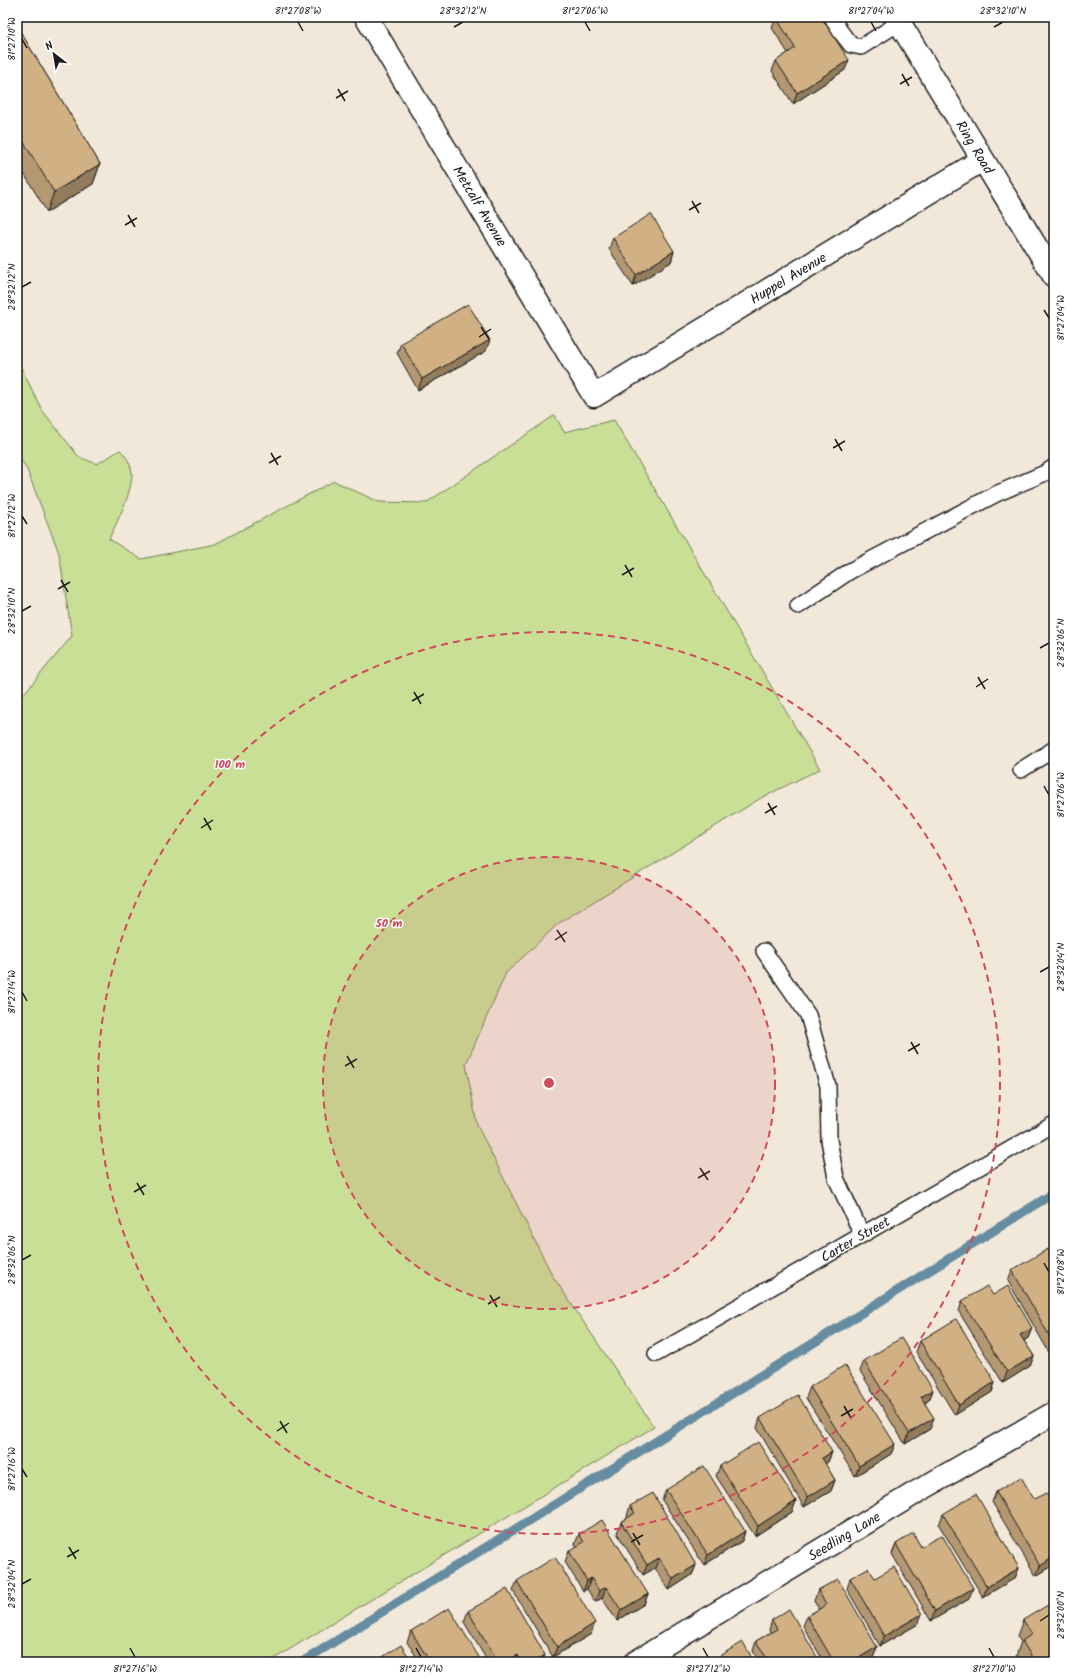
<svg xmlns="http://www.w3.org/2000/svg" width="1071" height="1679" viewBox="0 0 1071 1679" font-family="Kalam,sans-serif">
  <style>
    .green { fill: #c8df95; stroke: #727e58 }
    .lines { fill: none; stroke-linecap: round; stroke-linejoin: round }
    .stream { stroke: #668ca1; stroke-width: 9 }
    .lane-casing { stroke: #1c1c1c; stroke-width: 18 }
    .street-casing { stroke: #1c1c1c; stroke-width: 25 }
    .lane { stroke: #fff; stroke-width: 15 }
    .street { stroke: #fff; stroke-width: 22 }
    .wall { fill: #b49872; stroke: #1c1c1c }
    .shaded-wall { fill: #927c5c; stroke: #1c1c1c }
    .building { fill: #d1b184; stroke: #1c1c1c }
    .ticks { fill: none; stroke: #1c1c1c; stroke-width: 1.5 }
    .ring { fill: none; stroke: #d1495b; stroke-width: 2; stroke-dasharray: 7 5 }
    .labels { text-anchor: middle; stroke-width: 3; stroke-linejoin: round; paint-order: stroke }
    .street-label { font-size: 14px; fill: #1c1c1c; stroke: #fff }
    .centre { fill: #d1495b; stroke: #fff; stroke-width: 2 }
    .ring-label { font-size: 12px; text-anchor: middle; font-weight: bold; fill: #d1495b; stroke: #fff; stroke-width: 3; stroke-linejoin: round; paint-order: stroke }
    .neatline { fill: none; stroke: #1c1c1c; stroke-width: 1.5 }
    .ticks-label { font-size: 10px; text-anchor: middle; fill: #1c1c1c }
  </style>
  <rect width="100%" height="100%" fill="#f1e8da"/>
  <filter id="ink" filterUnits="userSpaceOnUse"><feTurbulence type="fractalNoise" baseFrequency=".025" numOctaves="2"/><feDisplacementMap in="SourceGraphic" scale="8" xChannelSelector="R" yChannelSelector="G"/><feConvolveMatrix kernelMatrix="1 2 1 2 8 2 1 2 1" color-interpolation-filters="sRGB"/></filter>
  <g filter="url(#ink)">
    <!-- green -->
    <path class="green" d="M17 359 42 410 79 457 97 464 120 450C126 455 132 466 132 474 132 494 117 521 109 539L141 559 215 544 334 481 379 502 426 503 555 415 564 432 614 420 820 769 761 798 559 923 506 973 466 1064 477 1125 552 1275 654 1427 269 1662H17V702L72 636 59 553 27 470 17 452Z"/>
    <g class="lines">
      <!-- stream -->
      <path class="stream" d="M302 1662 1054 1193"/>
      <!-- lane casing -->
      <g class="lane-casing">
        <g id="lane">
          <path d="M832 17 840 31 851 45 861 47 899 23"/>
          <path d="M798 606 850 571 996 494 1045 473 1054 467"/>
          <path d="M1021 770 1054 749"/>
          <path d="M764 951 808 1015 828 1086 829 1140 836 1178 862 1235"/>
          <path d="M656 1354 1054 1124"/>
        </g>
      </g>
      <!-- street casing -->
      <g class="street-casing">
        <g id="street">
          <path d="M366 17 594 396 982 160"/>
          <path d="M896 17 1054 276"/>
          <path d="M636 1662 915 1493 1054 1413"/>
        </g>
      </g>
      <!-- lane -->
      <use href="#lane" class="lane"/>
      <!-- street -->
      <use href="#street" class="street"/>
    </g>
    <!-- wall -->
    <g class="wall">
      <path d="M776 17 845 70 793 104 772 71 776 61 788 53 772 28Z"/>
      <path d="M17 26 100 164 93 184 47 212 17 162Z"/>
      <path d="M613 238 674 251 671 262 633 286 609 249Z"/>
      <path d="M401 343 486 351 418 390 397 353Z"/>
      <path d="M1054 1259V1352L1050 1354 1008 1281 1012 1270Z"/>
      <path d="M993 1295 1032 1328 1028 1338 1024 1341 1034 1356 1030 1366 1003 1383 959 1312 962 1301Z"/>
      <path d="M920 1341 995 1382 992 1392 955 1415 916 1352Z"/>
      <path d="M864 1361 933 1390 929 1400 925 1403 930 1429 905 1444 860 1371Z"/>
      <path d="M810 1387 895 1444 891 1454 855 1476 806 1398Z"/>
      <path d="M760 1418 832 1452 828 1462 825 1464 835 1480 831 1491 804 1507 757 1428Z"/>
      <path d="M1054 1451V1464L1051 1459Z"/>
      <path d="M720 1466 796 1501 792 1512 755 1536 716 1476Z"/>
      <path d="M666 1490 745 1531 742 1541 704 1565 662 1500Z"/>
      <path d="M996 1492 1034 1499 1054 1507V1565L1036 1576 992 1502Z"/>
      <path d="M630 1506 696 1565 692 1575 669 1590 655 1568 643 1575 617 1533 621 1522 628 1518 627 1516Z"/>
      <path d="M943 1514 1019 1568 1015 1578 983 1597 939 1525Z"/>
      <path d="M579 1534 648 1594 644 1604 617 1621 602 1598 595 1602 587 1589 583 1591 565 1562 569 1551 577 1547 575 1544Z"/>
      <path d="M896 1544 921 1547 969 1599 931 1621 892 1554Z"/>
      <path d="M850 1578H875L918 1624 880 1646 847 1589Z"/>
      <path d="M517 1581 591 1634 553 1657 513 1591Z"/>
      <path d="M818 1590 877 1647 873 1658 866 1662H824L803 1626 807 1616 819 1609 814 1601Z"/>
      <path d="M468 1611 543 1662H488L464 1622Z"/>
      <path d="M772 1620 820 1662H759L753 1651 756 1641 770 1633 769 1630Z"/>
      <path d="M1023 1620 1054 1662H1020L1016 1656 1021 1642 1017 1636Z"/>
      <path d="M411 1631 482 1662H420L407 1642Z"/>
    </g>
    <!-- shaded-wall -->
    <g class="shaded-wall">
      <path d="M849 60 845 70 793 104 797 93Z"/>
      <path d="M100 164 93 184 47 212 54 192Z"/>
      <path d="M674 251 671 262 633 286 636 275Z"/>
      <path d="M490 340 486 351 418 390 422 379Z"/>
      <path d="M1032 1328 1028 1338 1016 1345 1020 1335Z"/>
      <path d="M1054 1344V1352L1050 1354Z"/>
      <path d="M1034 1356 1030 1366 1003 1383 1007 1372Z"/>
      <path d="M995 1382 992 1392 955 1415 959 1405Z"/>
      <path d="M933 1390 929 1400 917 1408 921 1397Z"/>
      <path d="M934 1418 930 1429 905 1444 909 1433Z"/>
      <path d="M895 1444 891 1454 855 1476 859 1466Z"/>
      <path d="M832 1452 828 1462 818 1468 822 1458Z"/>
      <path d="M835 1480 831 1491 804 1507 808 1497Z"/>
      <path d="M796 1501 792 1512 755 1536 758 1526Z"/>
      <path d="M745 1531 742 1541 704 1565 708 1555Z"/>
      <path d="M1054 1557V1565L1036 1576 1040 1566Z"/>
      <path d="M659 1558 655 1568 643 1575 647 1565Z"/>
      <path d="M696 1565 692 1575 669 1590 673 1579Z"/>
      <path d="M1019 1568 1015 1578 983 1597 987 1587Z"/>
      <path d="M591 1578 587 1589 583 1591 587 1581Z"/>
      <path d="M606 1587 602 1598 595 1602 599 1591Z"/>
      <path d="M973 1588 969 1599 931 1621 935 1611Z"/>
      <path d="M648 1594 644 1604 617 1621 621 1610Z"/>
      <path d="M922 1614 918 1624 880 1646 884 1636Z"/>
      <path d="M595 1623 591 1634 553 1657 557 1647Z"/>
      <path d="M877 1647 873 1658 866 1662H852Z"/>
      <path d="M518 1655 515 1662H505Z"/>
      <path d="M545 1655 543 1662H534Z"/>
    </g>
    <!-- building -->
    <g class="building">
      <path d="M776 17H821L849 60 797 93 776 61 795 48Z"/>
      <path d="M17 26 100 164 54 192 17 131Z"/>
      <path d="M651 214 674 251 636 275 613 238Z"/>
      <path d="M468 304 490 340 422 379 401 343Z"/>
      <path d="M1048 1249 1054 1259V1344L1012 1270Z"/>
      <path d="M987 1286 993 1295 1008 1286 1032 1328 1020 1335 1034 1356 1007 1372 962 1301Z"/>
      <path d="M956 1319 995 1382 959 1405 920 1341Z"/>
      <path d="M901 1338 933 1390 921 1397 934 1418 909 1433 864 1361Z"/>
      <path d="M845 1365 895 1444 859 1466 810 1387Z"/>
      <path d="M798 1395 832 1452 822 1458 835 1480 808 1497 760 1418Z"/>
      <path d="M758 1442 796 1501 758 1526 720 1466Z"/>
      <path d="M704 1466 745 1531 708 1555 666 1490Z"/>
      <path d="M1021 1477 1034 1499 1046 1493 1054 1507V1557L1040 1566 996 1492Z"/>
      <path d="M653 1493 696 1565 673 1579 659 1558 647 1565 621 1522 635 1513 630 1506Z"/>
      <path d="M976 1494 1019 1568 987 1587 943 1514Z"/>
      <path d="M602 1520 648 1594 621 1610 606 1587 599 1591 591 1578 587 1581 569 1551 584 1542 579 1534Z"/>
      <path d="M913 1533 921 1547 942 1535 973 1588 935 1611 896 1544Z"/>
      <path d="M555 1557 595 1623 557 1647 517 1581Z"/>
      <path d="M894 1567 922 1614 884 1636 850 1578 868 1568 875 1578Z"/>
      <path d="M838 1579 877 1647 852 1662H834L807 1616 826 1605 818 1590Z"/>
      <path d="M507 1589 545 1655 534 1662H522L518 1655 505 1662H498L468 1611Z"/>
      <path d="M1048 1605 1054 1614V1662H1035L1022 1641 1032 1634 1023 1620Z"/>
      <path d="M449 1608 482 1662H430L411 1631Z"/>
      <path d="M789 1609 820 1662H769L756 1641 777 1629 772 1620Z"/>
      <path d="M743 1642 754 1662H709Z"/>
      <path d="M401 1645 412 1662H375Z"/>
    </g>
  </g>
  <!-- ticks -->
  <path class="ticks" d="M298 22 303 31M585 22 590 31M871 22 876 31M454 27 463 22M994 27 1003 22M22 39 27 48M902 74 909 86M900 84 912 77M338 89 345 101M336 98 348 91M692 201 699 213M689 210 701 203M128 215 135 227M125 225 137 218M22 287 31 282M1044 310 1049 318M481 327 489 339M479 337 491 329M835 439 842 451M833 448 845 441M271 453 278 465M269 463 281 456M22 516 27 524M625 565 632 577M622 575 634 568M61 580 68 592M58 589 70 582M22 611 31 606M1040 648 1049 643M978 677 985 689M976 687 988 679M414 692 421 704M412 701 424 694M1044 786 1049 795M768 803 775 815M765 813 777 806M204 818 211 830M201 828 213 820M557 930 565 942M555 940 567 932M1040 972 1049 967M22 992 27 1001M911 1042 918 1054M908 1051 920 1044M347 1056 354 1068M345 1066 357 1059M700 1168 708 1180M698 1178 710 1171M137 1183 144 1195M134 1192 146 1185M22 1260 31 1255M1044 1263 1049 1272M490 1295 497 1307M488 1304 500 1297M844 1406 851 1418M841 1416 853 1409M280 1421 287 1433M277 1431 289 1423M22 1469 27 1477M633 1533 640 1545M631 1542 643 1535M69 1547 76 1559M67 1557 79 1550M22 1584 31 1579M1040 1621 1049 1615M130 1648 135 1657M416 1648 421 1657M703 1648 708 1657M989 1648 994 1657"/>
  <!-- distance rings -->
  <circle cx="549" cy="1083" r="226" fill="#d1495b" fill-opacity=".12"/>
  <g class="ring">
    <circle cx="549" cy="1083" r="226"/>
    <circle cx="549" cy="1083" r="451"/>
  </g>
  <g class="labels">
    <!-- street labels -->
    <g class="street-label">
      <text transform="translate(975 147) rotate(59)" y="5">Ring Road</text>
      <text transform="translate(480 206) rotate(59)" y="5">Metcalf Avenue</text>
      <text transform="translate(788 278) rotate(-31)" y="5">Huppel Avenue</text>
      <text transform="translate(855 1239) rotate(-30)" y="5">Carter Street</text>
      <text transform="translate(844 1536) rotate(-31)" y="5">Seedling Lane</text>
    </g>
  </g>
  <circle cx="549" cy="1083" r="6" class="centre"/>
  <g class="ring-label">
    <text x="230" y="768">100 m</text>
    <text x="389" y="927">50 m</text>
  </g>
  <!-- margin -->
  <rect width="1071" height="1679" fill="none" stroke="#fff" stroke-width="44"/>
  <!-- north arrow -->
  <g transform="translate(54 54) rotate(329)" stroke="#ffffff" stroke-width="3" paint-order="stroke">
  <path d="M0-3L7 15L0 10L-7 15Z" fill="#1c1c1c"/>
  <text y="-6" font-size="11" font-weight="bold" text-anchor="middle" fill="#1c1c1c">N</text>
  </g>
  <rect x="22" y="22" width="1027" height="1635" class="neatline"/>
  <g class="ticks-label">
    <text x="298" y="14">81°27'08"W</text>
    <text x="463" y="14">28°32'12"N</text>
    <text x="585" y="14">81°27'06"W</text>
    <text x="871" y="14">81°27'04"W</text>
    <text x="1003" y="14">28°32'10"N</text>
    <text transform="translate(11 39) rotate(-90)" y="4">81°27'10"W</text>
    <text transform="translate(11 287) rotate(-90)" y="4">28°32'12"N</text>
    <text transform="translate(1060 318) rotate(-90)" y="4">81°27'04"W</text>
    <text transform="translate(11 516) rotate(-90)" y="4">81°27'12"W</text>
    <text transform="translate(11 611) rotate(-90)" y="4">28°32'10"N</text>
    <text transform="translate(1060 643) rotate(-90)" y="4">28°32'06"N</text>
    <text transform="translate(1060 795) rotate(-90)" y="4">81°27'06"W</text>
    <text transform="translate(1060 967) rotate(-90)" y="4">28°32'04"N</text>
    <text transform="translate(11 992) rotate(-90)" y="4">81°27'14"W</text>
    <text transform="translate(11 1260) rotate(-90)" y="4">28°32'06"N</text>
    <text transform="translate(1060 1272) rotate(-90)" y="4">81°27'08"W</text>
    <text transform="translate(11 1469) rotate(-90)" y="4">81°27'16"W</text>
    <text transform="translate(11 1584) rotate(-90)" y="4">28°32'04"N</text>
    <text transform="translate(1060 1615) rotate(-90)" y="4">28°32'00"N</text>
    <text x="135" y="1672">81°27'16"W</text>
    <text x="421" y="1672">81°27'14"W</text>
    <text x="708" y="1672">81°27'12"W</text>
    <text x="994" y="1672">81°27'10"W</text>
  </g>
</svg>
